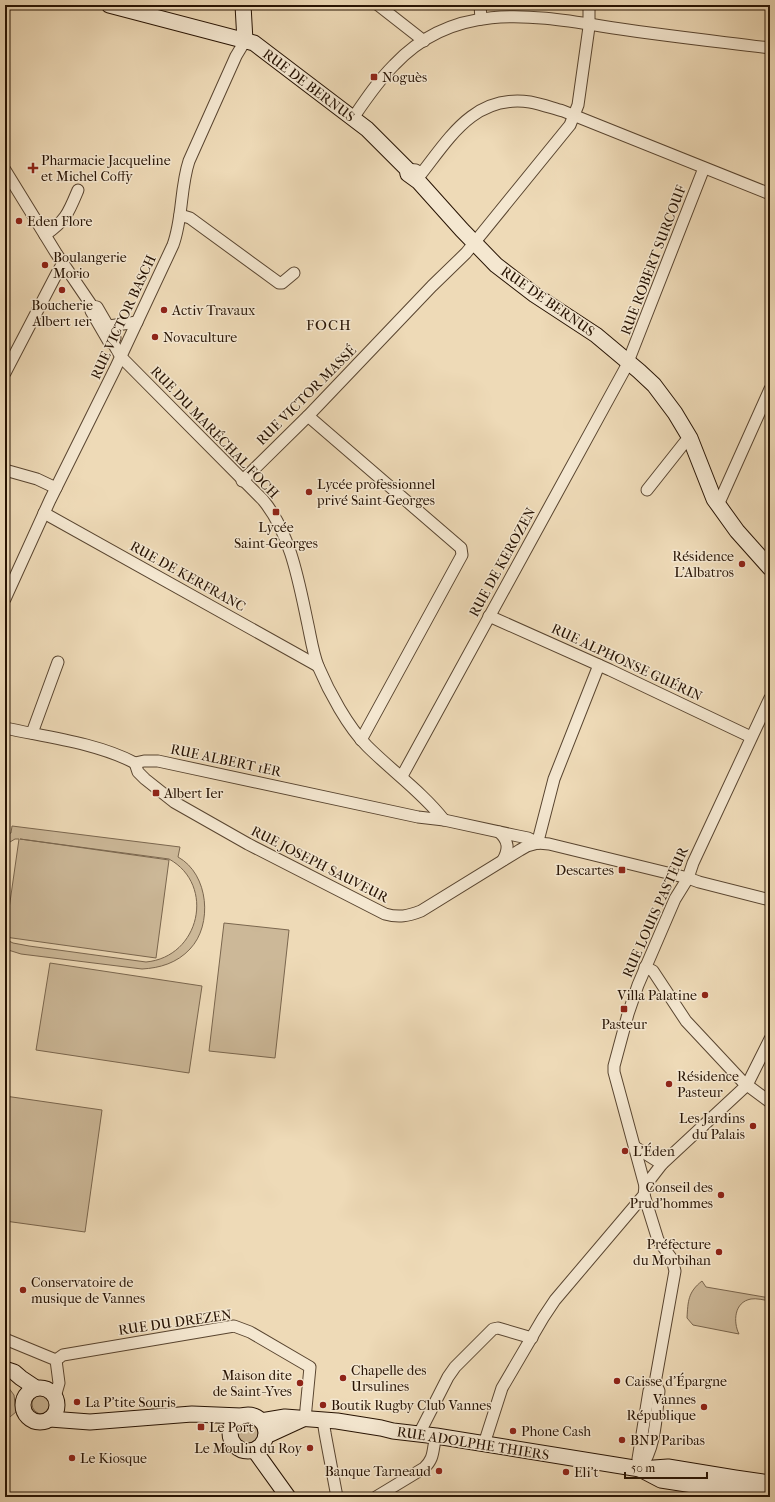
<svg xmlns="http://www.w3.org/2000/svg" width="775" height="1502" viewBox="0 0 775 1502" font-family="'IM FELL French Canon',serif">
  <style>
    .green { fill: #ccb898; stroke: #7a664e }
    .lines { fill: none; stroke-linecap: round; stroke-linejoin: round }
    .street-casing { stroke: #594530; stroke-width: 13 }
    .secondary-casing { stroke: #271303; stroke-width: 17 }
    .street { stroke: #f4e7d0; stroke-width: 11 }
    .secondary { stroke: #f4e7d0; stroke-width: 15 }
    .poi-dot { fill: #8f2418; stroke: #f4e7d0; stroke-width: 1.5 }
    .labels { text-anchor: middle; stroke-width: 3; stroke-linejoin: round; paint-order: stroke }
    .poi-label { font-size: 14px; fill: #271303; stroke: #f4e7d0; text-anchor: start }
    .street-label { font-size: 14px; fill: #271303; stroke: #f4e7d0 }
    .neighbourhood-label { font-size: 15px; letter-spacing: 1px; fill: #271303; stroke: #f4e7d0 }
  </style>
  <rect width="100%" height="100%" fill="#eedab7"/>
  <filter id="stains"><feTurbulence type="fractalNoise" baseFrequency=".005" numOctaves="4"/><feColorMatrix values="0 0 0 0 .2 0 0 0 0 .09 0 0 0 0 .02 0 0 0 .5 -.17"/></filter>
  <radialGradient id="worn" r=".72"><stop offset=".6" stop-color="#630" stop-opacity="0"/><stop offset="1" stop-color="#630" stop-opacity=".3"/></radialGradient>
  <!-- green -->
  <g class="green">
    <path d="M12 826 180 847 178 857C209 874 213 925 190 949 177 963 160 968 142 969L21 954 5 949V939L13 943 29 946 146 962C200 957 216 885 169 859L20 839 169 860 156 958 5 937 19 839H15L5 845V835L11 833Z"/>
    <path d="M224 923 289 930 275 1058 209 1051Z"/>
    <path d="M50 963 202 986 189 1073 36 1050Z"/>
    <path d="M5 1096 102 1110 85 1232 5 1221Z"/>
    <path d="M702 1281 706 1287 770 1298V1301C764 1300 756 1298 751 1299 734 1302 733 1322 739 1334L693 1325 687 1318C688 1301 688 1292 702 1281Z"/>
    <path d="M5 1383 14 1395 16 1412 5 1421Z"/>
    <circle cx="42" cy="1404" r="10"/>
    <circle cx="248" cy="1433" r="10"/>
  </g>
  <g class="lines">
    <!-- street casing -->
    <g class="street-casing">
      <g id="street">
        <path d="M378 5 424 41"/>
        <path d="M480 5 481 19"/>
        <path d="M353 118C366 99 378 81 394 65 452 3 527 14 601 26 657 35 714 41 770 48"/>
        <path d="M407 169 416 170 421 174C450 137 475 94 530 102 541 104 552 108 563 111L770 194"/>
        <path d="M5 170 56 253 92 306 97 307 115 338 113 343 121 357 263 500C291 534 299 583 308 625 311 639 313 653 318 666 329 692 348 727 367 746 393 772 422 792 444 820"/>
        <path d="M180 215 190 218 279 283H282L294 273"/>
        <path d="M45 235C66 220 68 214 78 190"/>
        <path d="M92 306 91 311 109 342 113 343"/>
        <path d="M109 326 137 322"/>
        <path d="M5 373 57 273 63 263"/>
        <path d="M308 416 461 548 462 555 361 740"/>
        <path d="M5 470 37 479 56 488"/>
        <path d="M242 481 308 416 432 286 466 253 570 125 578 105 589 27V5"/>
        <path d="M647 490 685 442 690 438"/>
        <path d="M718 505 770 389"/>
        <path d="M44 513 318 666"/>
        <path d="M5 599 50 500 115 369 173 245C183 218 180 188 189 161L236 56 245 41"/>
        <path d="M489 616 610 670 751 737"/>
        <path d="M5 728C47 737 97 743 135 763L144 761H158L418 817 444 820 518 836 528 838 538 843"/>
        <path d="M32 733 58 662"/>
        <path d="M135 763 138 772 145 779 174 802 248 844 385 914C399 918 408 916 421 911L520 850 527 846 538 843 549 844 688 878 699 882 770 900"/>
        <path d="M402 776 626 367 704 168"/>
        <path d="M499 832C509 841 509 849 503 860"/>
        <path d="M538 843 539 837 554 779 599 665"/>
        <path d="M645 967 653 971 686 1021 743 1082 770 1102"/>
        <path d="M635 1147 662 1164"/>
        <path d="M645 1186 614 1072V1066L628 1014 638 985 675 899 688 878 693 863 770 698"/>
        <path d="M5 1339 56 1360 59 1383 55 1397"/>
        <path d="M56 1360 63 1355 234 1326 250 1332 310 1367 305 1419"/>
        <path d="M323 1420 325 1433 337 1497"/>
        <path d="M419 1434 448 1377 455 1367 493 1329 498 1328 532 1338"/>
        <path d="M484 1444 502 1388 543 1318 555 1300 644 1195 645 1186 662 1164 747 1085 770 1039"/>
        <path d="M640 1469 638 1459 649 1391 655 1383 675 1271 672 1259 658 1240 644 1195"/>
        <path d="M640 1469C656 1447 656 1417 659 1391L655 1383"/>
        <path d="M376 1497 424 1468C435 1458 432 1450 436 1436"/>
      </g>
    </g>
    <!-- secondary casing -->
    <g class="secondary-casing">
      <g id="secondary">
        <path d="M109 5 254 43 367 129 407 169 408 174 419 182 462 230 496 265 535 295 596 335 639 371 654 385 675 413 690 438 714 499 737 531 770 568"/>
        <path d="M243 5 245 41"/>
        <path d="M5 1369 14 1372 21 1378 36 1388"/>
        <circle cx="40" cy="1405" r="17"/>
        <circle cx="248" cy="1433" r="18"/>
        <path d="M50 1419 90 1422 192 1414 241 1416"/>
        <path d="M261 1421 285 1417 337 1421 381 1428 393 1431 436 1436 640 1469 668 1467 735 1478 770 1483"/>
        <path d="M266 1436 303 1419"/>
        <path d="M255 1451 288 1497"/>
        <path d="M640 1469 661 1480 770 1497"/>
      </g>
    </g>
    <!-- street -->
    <use href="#street" class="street"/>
    <!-- secondary -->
    <use href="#secondary" class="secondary"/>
  </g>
  <!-- markers -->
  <g class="poi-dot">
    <rect x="370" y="73" width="8" height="8" rx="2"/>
    <path d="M31 162h4v4h4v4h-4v4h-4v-4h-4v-4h4z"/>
    <circle cx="19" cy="221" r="4"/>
    <circle cx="45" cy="265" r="4"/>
    <circle cx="62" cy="290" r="4"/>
    <circle cx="164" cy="310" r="4"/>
    <circle cx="155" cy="337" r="4"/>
    <circle cx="309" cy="492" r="4"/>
    <rect x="272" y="508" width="8" height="8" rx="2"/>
    <circle cx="742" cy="564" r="4"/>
    <rect x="152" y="789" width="8" height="8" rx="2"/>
    <rect x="618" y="866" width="8" height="8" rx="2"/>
    <circle cx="705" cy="995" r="4"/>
    <rect x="620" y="1005" width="8" height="8" rx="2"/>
    <circle cx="669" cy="1084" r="4"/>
    <circle cx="753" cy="1126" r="4"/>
    <circle cx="625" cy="1151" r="4"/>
    <circle cx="721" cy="1195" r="4"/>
    <circle cx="719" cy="1252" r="4"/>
    <circle cx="23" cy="1290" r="4"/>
    <circle cx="343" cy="1378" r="4"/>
    <circle cx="617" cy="1381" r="4"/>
    <circle cx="300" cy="1383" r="4"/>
    <circle cx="77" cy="1402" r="4"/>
    <circle cx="323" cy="1405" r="4"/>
    <circle cx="704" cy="1407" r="4"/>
    <rect x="197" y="1423" width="8" height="8" rx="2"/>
    <circle cx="513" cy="1431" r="4"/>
    <circle cx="622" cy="1440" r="4"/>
    <circle cx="310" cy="1448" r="4"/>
    <circle cx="72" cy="1458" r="4"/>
    <circle cx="439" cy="1471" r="4"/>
    <circle cx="566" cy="1472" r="4"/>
  </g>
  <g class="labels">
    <!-- poi labels -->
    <g class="poi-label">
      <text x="382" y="82">Noguès</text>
      <text x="41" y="165">Pharmacie Jacqueline<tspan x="41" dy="16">et Michel Coffy</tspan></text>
      <text x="27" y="226">Eden Flore</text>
      <text x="53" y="262">Boulangerie<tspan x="53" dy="16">Morio</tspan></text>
      <text x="62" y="310" text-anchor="middle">Boucherie<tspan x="62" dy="16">Albert 1er</tspan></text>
      <text x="172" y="315">Activ Travaux</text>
      <text x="163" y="342">Novaculture</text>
      <text x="317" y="489">Lycée professionnel<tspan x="317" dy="16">privé Saint-Georges</tspan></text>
      <text x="276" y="532" text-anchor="middle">Lycée<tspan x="276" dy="16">Saint-Georges</tspan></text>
      <text x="734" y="561" text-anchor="end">Résidence<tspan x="734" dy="16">L'Albatros</tspan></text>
      <text x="164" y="798">Albert Ier</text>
      <text x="614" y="875" text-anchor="end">Descartes</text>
      <text x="697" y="1000" text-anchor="end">Villa Palatine</text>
      <text x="624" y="1029" text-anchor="middle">Pasteur</text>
      <text x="677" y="1081">Résidence<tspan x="677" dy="16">Pasteur</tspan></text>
      <text x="745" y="1123" text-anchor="end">Les Jardins<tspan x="745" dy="16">du Palais</tspan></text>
      <text x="633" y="1156">L'Éden</text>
      <text x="713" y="1192" text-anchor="end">Conseil des<tspan x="713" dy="16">Prud'hommes</tspan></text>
      <text x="711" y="1249" text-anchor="end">Préfecture<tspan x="711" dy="16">du Morbihan</tspan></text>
      <text x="31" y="1287">Conservatoire de<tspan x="31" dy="16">musique de Vannes</tspan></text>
      <text x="351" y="1375">Chapelle des<tspan x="351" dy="16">Ursulines</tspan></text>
      <text x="292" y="1380" text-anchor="end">Maison dite<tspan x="292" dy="16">de Saint-Yves</tspan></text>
      <text x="625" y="1386">Caisse d'Épargne</text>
      <text x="696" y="1404" text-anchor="end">Vannes<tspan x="696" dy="16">République</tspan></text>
      <text x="85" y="1407">La P'tite Souris</text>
      <text x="331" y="1410">Boutik Rugby Club Vannes</text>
      <text x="209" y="1432">Le Port</text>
      <text x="521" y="1436">Phone Cash</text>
      <text x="630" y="1445">BNP Paribas</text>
      <text x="302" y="1453" text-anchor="end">Le Moulin du Roy</text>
      <text x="80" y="1463">Le Kiosque</text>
      <text x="431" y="1476" text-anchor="end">Banque Tarneaud</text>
      <text x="574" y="1477">Eli't</text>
    </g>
    <!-- street labels -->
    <g class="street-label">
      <text transform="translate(309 85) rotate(37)" y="5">RUE DE BERNUS</text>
      <text transform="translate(653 260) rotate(-69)" y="5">RUE ROBERT SURCOUF</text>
      <text transform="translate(548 301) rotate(35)" y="5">RUE DE BERNUS</text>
      <text transform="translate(123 317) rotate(-65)" y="5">RUE VICTOR BASCH</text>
      <text transform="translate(306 395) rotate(-45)" y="5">RUE VICTOR MASSÉ</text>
      <text transform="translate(215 432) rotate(46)" y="5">RUE DU MARÉCHAL FOCH</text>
      <text transform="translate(502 562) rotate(-61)" y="5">RUE DE KEROZEN</text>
      <text transform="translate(188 576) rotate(29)" y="5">RUE DE KERFRANC</text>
      <text transform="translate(627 662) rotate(25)" y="5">RUE ALPHONSE GUÉRIN</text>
      <text transform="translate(226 760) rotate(12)" y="5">RUE ALBERT 1ER</text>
      <text transform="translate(320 864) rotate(27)" y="5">RUE JOSEPH SAUVEUR</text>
      <text transform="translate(655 912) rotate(-66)" y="5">RUE LOUIS PASTEUR</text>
      <text transform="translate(175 1322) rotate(-8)" y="5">RUE DU DREZEN</text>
      <text transform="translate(473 1443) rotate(9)" y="5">RUE ADOLPHE THIERS</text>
    </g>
    <!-- neighbourhood labels -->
    <g class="neighbourhood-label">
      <text x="329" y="330">FOCH</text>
    </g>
  </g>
  <!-- margin -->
  <rect width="775" height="1502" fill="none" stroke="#eedab7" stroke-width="20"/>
  <rect x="6" y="6" width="763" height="1490" fill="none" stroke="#271303" stroke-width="2"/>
  <rect x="10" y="10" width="755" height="1482" fill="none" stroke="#271303"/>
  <!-- scale -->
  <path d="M625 1472v6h82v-6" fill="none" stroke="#271303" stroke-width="2"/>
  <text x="631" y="1472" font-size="12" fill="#271303" stroke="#f4e7d0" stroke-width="3" paint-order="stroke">50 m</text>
  <rect width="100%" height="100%" filter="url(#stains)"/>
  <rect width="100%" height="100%" fill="url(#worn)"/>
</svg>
